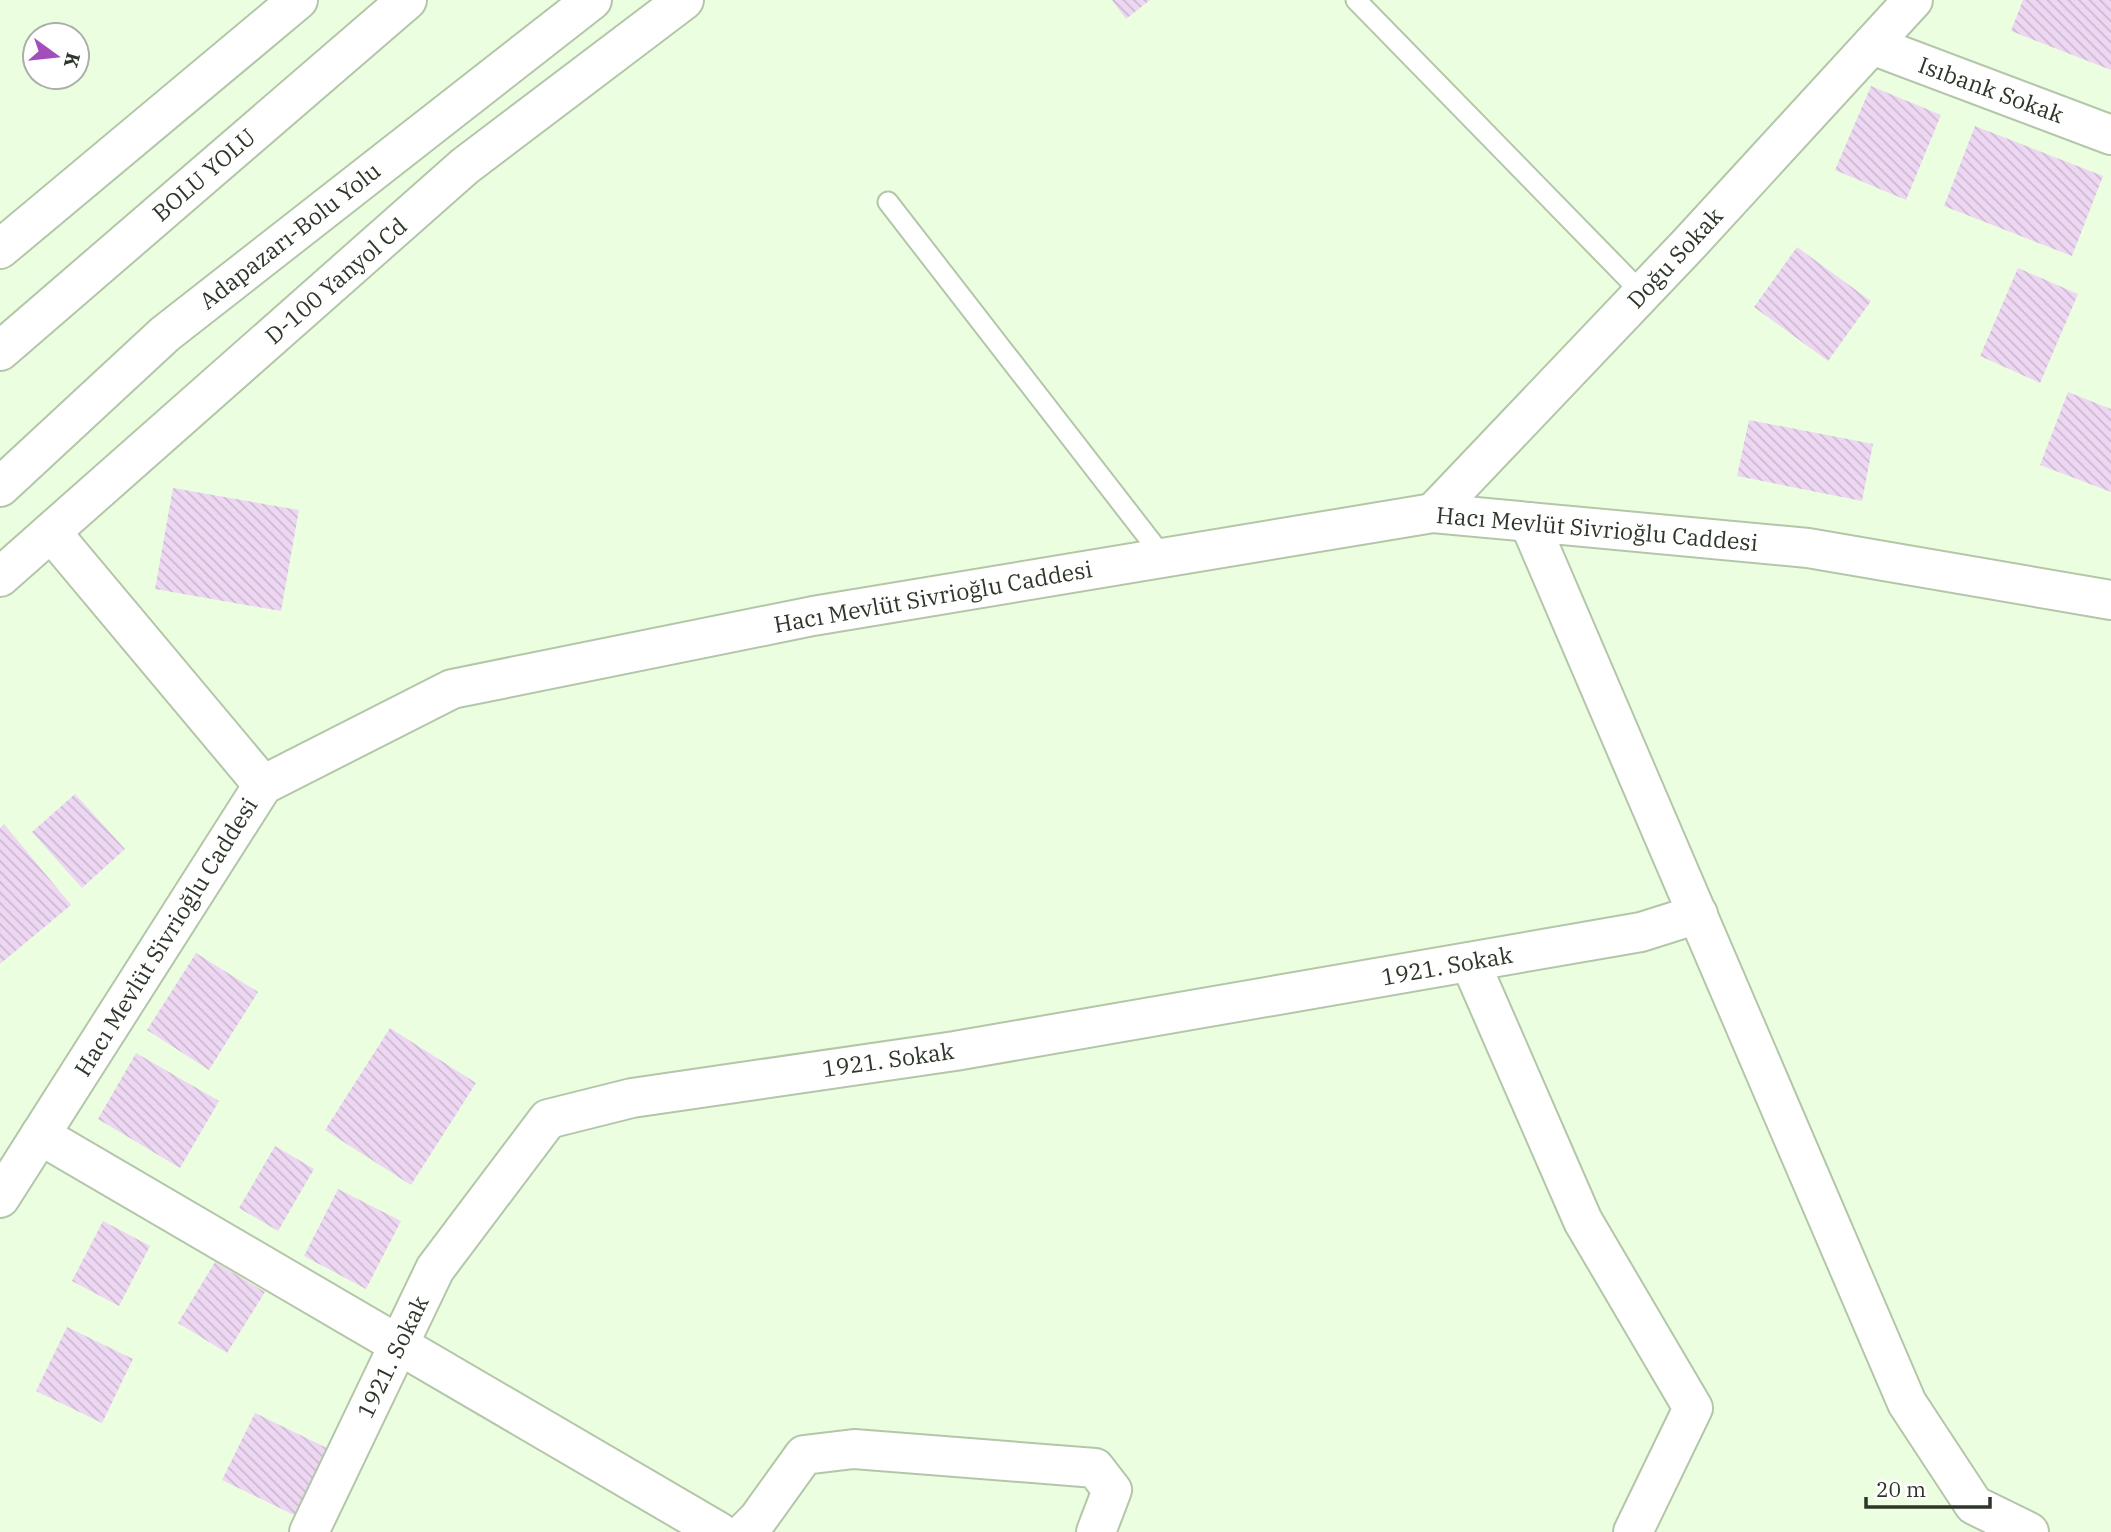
<svg xmlns="http://www.w3.org/2000/svg" width="2111" height="1532" viewBox="0 0 2111 1532" font-family="'IBM Plex Serif',serif">
  <style>
    .building { fill: url(#building-back-hatch) }
    .lines { fill: none; stroke-linecap: round; stroke-linejoin: round }
    .lane-casing { stroke: #b4c6a9; stroke-width: 23 }
    .street-casing { stroke: #b4c6a9; stroke-width: 42 }
    .secondary-casing { stroke: #b4c6a9; stroke-width: 42 }
    .highway-casing { stroke: #b4c6a9; stroke-width: 42 }
    .lane { stroke: #fff; stroke-width: 19 }
    .street { stroke: #fff; stroke-width: 38 }
    .secondary { stroke: #fff; stroke-width: 38 }
    .highway { stroke: #fff; stroke-width: 38 }
    .labels { text-anchor: middle; stroke-width: 5; stroke-linejoin: round; paint-order: stroke }
    .street-label { font-size: 23px; fill: #2e362a; stroke: #fff }
  </style>
  <defs>
    <pattern id="building-back-hatch" width="6" height="6" patternUnits="userSpaceOnUse" patternTransform="scale(1.75)"><rect width="6" height="6" fill="#edd7f3"/><path d="M-1 5l2 2M0 0l6 6M5-1l2 2" fill="none" stroke="#ccb9d0"/></pattern>
  </defs>
  <rect width="100%" height="100%" fill="#ebffe0"/>
  <!-- building -->
  <g class="building">
    <path d="M1112 0H1150L1126 19Z"/>
    <path d="M2023 0H2111V70L2011 31Z"/>
    <path d="M1871 86 1941 115 1906 200 1835 170Z"/>
    <path d="M1975 126 2103 176 2072 256 1944 206Z"/>
    <path d="M1797 247 1871 301 1828 361 1754 307Z"/>
    <path d="M2018 268 2078 294 2040 383 1980 356Z"/>
    <path d="M2068 392 2111 409V492L2040 465Z"/>
    <path d="M1749 420 1873 444 1862 501 1737 476Z"/>
    <path d="M173 488 299 510 281 611 155 589Z"/>
    <path d="M75 794 125 849 82 888 32 832Z"/>
    <path d="M4 824 71 905 0 964V828Z"/>
    <path d="M196 953 258 992 209 1070 147 1030Z"/>
    <path d="M390 1028 476 1083 411 1185 325 1130Z"/>
    <path d="M136 1053 219 1101 180 1168 98 1119Z"/>
    <path d="M275 1146 314 1169 278 1231 239 1208Z"/>
    <path d="M338 1189 401 1221 366 1289 304 1256Z"/>
    <path d="M103 1221 150 1246 119 1306 72 1281Z"/>
    <path d="M215 1262 265 1292 227 1353 178 1323Z"/>
    <path d="M67 1327 133 1359 102 1423 36 1391Z"/>
    <path d="M255 1413 329 1449 296 1516 222 1480Z"/>
  </g>
  <g class="lines">
    <!-- lane casing -->
    <g class="lane-casing">
      <g id="lane">
        <path d="M1356 0 1642 293"/>
        <path d="M888 202 1164 558"/>
      </g>
    </g>
    <!-- street casing -->
    <g class="street-casing">
      <g id="street">
        <path d="M1872 45 2111 135"/>
        <path d="M1433 513 1688 245 1913 0"/>
        <path d="M1529 522 1907 1403 1974 1505 2029 1532"/>
        <path d="M51 532 263 785"/>
        <path d="M1470 962 1583 1221 1693 1408 1633 1532"/>
        <path d="M40 1135 719 1532"/>
        <path d="M309 1532 435 1269 548 1119 632 1098 955 1051 1641 932 1698 914"/>
        <path d="M745 1532 758 1519 804 1455 854 1449 1095 1468 1112 1490 1096 1532"/>
      </g>
    </g>
    <!-- secondary casing -->
    <g class="secondary-casing">
      <g id="secondary">
        <path d="M0 249 298 0"/>
        <path d="M0 577 465 166 684 0"/>
        <path d="M0 1198 263 785 452 689 813 616 1433 513 1808 548 2111 600"/>
      </g>
    </g>
    <!-- highway casing -->
    <g class="highway-casing">
      <g id="highway">
        <path d="M0 351 407 0"/>
        <path d="M0 487 165 334 592 0"/>
      </g>
    </g>
    <!-- lane -->
    <use href="#lane" class="lane"/>
    <!-- street -->
    <use href="#street" class="street"/>
    <!-- secondary -->
    <use href="#secondary" class="secondary"/>
    <!-- highway -->
    <use href="#highway" class="highway"/>
  </g>
  <g class="labels">
    <!-- street labels -->
    <g class="street-label">
      <text transform="translate(1991 90) rotate(20)" y="8">Isıbank Sokak</text>
      <text transform="translate(204 175) rotate(-41)" y="8">BOLU YOLU</text>
      <text transform="translate(290 236) rotate(-38)" y="8">Adapazarı-Bolu Yolu</text>
      <text transform="translate(1675 258) rotate(-47)" y="8">Doğu Sokak</text>
      <text transform="translate(336 281) rotate(-41)" y="8">D-100 Yanyol Cd</text>
      <text transform="translate(1597 529) rotate(5)" y="8">Hacı Mevlüt Sivrioğlu Caddesi</text>
      <text transform="translate(933 597) rotate(-10)" y="8">Hacı Mevlüt Sivrioğlu Caddesi</text>
      <text transform="translate(166 937) rotate(-58)" y="8">Hacı Mevlüt Sivrioğlu Caddesi</text>
      <text transform="translate(1447 966) rotate(-10)" y="8">1921. Sokak</text>
      <text transform="translate(888 1060) rotate(-8)" y="8">1921. Sokak</text>
      <text transform="translate(393 1357) rotate(-64)" y="8">1921. Sokak</text>
    </g>
  </g>
  <!-- north arrow -->
  <g transform="translate(56 56) rotate(105)"><circle r="33" fill="#ffffff" stroke="#abafaa" stroke-width="2"/>
  <path d="M0-5L12 26L0 18L-12 26Z" fill="#a44ebc"/>
  <text y="-10" font-size="19" font-weight="bold" text-anchor="middle" fill="#2e362a">K</text>
  </g>
  <!-- scale -->
  <path d="M1866 1497v10h124v-10" fill="none" stroke="#2e362a" stroke-width="3.5"/>
  <text x="1876" y="1497" font-size="21" fill="#2e362a" stroke="#ffffff" stroke-width="5" paint-order="stroke">20 m</text>
</svg>
